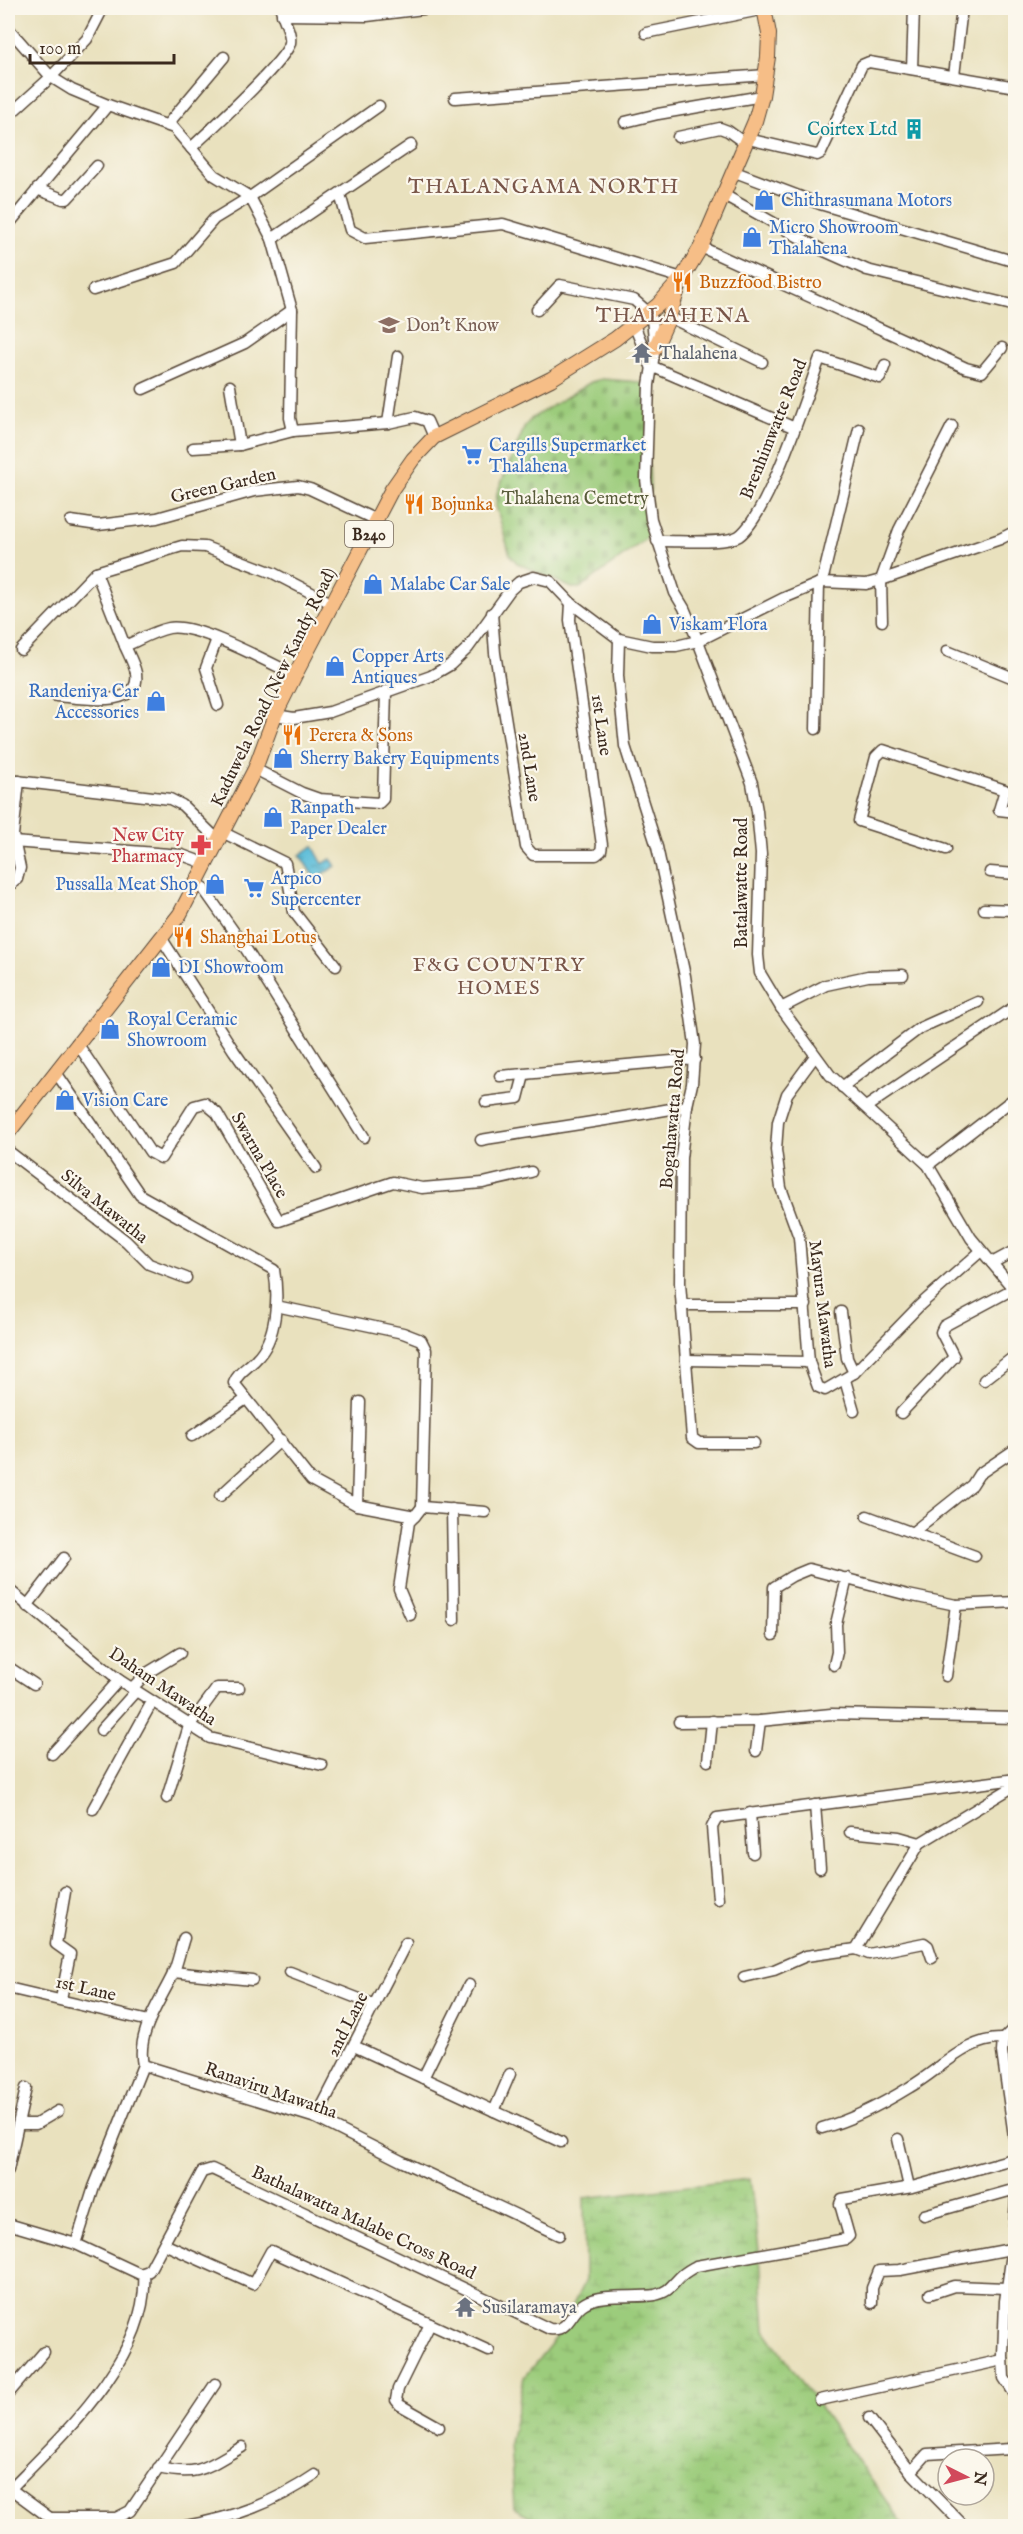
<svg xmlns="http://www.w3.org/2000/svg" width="1023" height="2534" viewBox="0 0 1023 2534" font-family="'IM FELL English',serif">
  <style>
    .wetland { fill: url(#wetland-marsh); stroke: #6c7b4c; stroke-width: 1.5 }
    .cemetery { fill: url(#cemetery-stones); stroke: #6c7b4c; stroke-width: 1.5 }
    .water { fill: url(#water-ripples); stroke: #4b747c; stroke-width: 1.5 }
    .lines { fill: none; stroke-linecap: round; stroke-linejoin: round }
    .minor-casing { stroke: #554536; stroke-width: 13 }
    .major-casing { stroke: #554536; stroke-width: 16 }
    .minor { stroke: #fff; stroke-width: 10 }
    .major { stroke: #f6be87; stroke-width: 14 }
    .labels { text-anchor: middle; stroke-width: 4.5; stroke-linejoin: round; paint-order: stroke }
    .shield { fill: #fbf7ec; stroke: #75685c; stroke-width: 1.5 }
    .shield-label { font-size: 16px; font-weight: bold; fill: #3b2a1e }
    .culture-label { font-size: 18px; fill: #0d838f; stroke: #fbf7ec; text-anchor: end }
    .shop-label { font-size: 18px; fill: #366cbe; stroke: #fbf7ec; text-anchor: start }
    .food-label { font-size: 18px; fill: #c56008; stroke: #fbf7ec; text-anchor: start }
    .education-label { font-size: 18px; fill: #785e54; stroke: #fbf7ec; text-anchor: start }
    .worship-label { font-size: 18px; fill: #5b616d; stroke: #fbf7ec; text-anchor: start }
    .street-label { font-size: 18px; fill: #3b2a1e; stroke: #fbf7ec }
    .park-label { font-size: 18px; fill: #585b3a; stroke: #fbf7ec }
    .health-label { font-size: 18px; fill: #be3a42; stroke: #fbf7ec; text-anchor: end }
    .neighbourhood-label { font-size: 20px; letter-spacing: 1.5px; fill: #795649; stroke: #fbf7ec }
    .quarter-label { font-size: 21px; letter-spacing: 1.5px; fill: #795649; stroke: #fbf7ec }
  </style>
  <defs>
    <pattern id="wetland-marsh" width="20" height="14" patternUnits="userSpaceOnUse" patternTransform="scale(1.5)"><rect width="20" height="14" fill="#9ccc7b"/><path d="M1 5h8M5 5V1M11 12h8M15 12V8" fill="none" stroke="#87af6a"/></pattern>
    <pattern id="cemetery-stones" width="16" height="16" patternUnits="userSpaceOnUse" patternTransform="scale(1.5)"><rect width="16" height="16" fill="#9ccc7b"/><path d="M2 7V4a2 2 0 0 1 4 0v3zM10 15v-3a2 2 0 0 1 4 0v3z" fill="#87af6a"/></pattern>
    <pattern id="water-ripples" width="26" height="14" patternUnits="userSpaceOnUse" patternTransform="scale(1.5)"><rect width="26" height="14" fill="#5bbdd9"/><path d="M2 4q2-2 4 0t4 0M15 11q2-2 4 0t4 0" fill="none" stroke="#4c9aaf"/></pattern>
  </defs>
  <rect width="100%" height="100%" fill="#fbf7ec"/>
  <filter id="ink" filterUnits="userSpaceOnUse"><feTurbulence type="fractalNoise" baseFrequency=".0167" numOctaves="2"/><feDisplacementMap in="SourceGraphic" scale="12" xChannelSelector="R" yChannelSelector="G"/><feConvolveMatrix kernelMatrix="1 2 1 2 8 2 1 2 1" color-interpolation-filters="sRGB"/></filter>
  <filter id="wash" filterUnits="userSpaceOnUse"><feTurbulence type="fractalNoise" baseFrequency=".008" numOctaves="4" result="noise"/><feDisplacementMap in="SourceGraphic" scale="24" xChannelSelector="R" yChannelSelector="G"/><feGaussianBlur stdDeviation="1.35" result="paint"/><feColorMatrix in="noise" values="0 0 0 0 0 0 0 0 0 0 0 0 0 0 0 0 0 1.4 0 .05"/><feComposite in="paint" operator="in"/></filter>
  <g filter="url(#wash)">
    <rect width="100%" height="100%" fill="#e9e1be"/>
    <!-- wetland -->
    <path class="wetland" d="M750 2179 760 2257 765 2330 904 2526H549L514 2508 510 2443 524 2377 559 2334 585 2280 584 2198Z"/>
    <!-- cemetery -->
    <path class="cemetery" d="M602 379 640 382 647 389 651 530 647 538 580 588H572L517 563 510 555 496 506 497 493 525 426 532 418 591 382Z"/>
    <!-- water -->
    <path class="water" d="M313 846 323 864 331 859 336 866 315 879 300 855Z"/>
  </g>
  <g filter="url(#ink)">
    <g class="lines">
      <!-- minor casing -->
      <g class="minor-casing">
        <g id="minor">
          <path d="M282 15 367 16 431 8"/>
          <path d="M8 28 51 77 72 90 108 105 174 128 214 175 250 197 272 239 292 310 290 418 293 431 388 423 415 417 427 421 434 437"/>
          <path d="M646 33 765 9"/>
          <path d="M912 69 914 8"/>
          <path d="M954 76 962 8"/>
          <path d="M455 98 766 75"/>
          <path d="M8 116 51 77 87 39 103 8"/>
          <path d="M625 122 658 114 762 96"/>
          <path d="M167 125 224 57"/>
          <path d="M678 137 720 128 728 131 746 144"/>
          <path d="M748 139 817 155 821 153 862 65 869 62 1016 87"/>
          <path d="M191 148C209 131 286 61 290 43 292 31 282 19 281 8"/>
          <path d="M735 172 820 204 1016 262"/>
          <path d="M37 189 63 199H67L97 166"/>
          <path d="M340 194 350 230 365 238 503 224 682 278"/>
          <path d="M724 195 822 250 867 270 1016 306"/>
          <path d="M8 225 108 105"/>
          <path d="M272 239 411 145"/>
          <path d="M701 247 966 368 982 372 1002 348"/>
          <path d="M93 290 176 263 214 219 250 197 379 106"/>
          <path d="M537 310 560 285 634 300 649 313 652 319 655 348 649 385 646 479 651 519 675 593 684 608 698 641 752 783 757 811 761 854 758 955 760 973 781 1008 830 1075 928 1165 971 1238 1016 1292"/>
          <path d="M669 317 762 362"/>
          <path d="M634 325 651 366 795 428"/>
          <path d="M230 386 240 445"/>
          <path d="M143 389 245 343 292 310"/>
          <path d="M388 423 398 356"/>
          <path d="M193 448 240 445 293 431"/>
          <path d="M71 521 98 525 157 518 254 491 298 486 310 489 376 520"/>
          <path d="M657 541C675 540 725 545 739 536 769 514 806 396 820 358L880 378 885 365"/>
          <path d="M96 572 125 646C139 640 154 631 169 628 197 623 268 662 295 675"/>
          <path d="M822 582 859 429"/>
          <path d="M492 613 495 653 526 847 533 855H596L601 851 602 845 570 620 571 603"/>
          <path d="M882 621 881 580 899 530 952 426"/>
          <path d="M217 639 206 668 218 705"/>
          <path d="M619 639 618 676 625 746 657 847 685 976 695 1044 692 1084 687 1106 681 1158 680 1283 692 1438 699 1443H754"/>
          <path d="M21 650 96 572 182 546 205 547 273 573 333 604"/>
          <path d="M947 651 1016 679"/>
          <path d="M56 696C76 697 142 711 136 673 134 664 129 655 125 646"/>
          <path d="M275 715 294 718 330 712 431 676 450 665 468 648 510 590 519 582 534 577 550 581 571 603 619 639 652 646H676L698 641 784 598 822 582 866 584 881 580 1000 539 1016 531"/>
          <path d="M816 729 819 583"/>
          <path d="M255 769 302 793 319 799 379 803 383 799 386 691"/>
          <path d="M8 780 170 799 182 805 218 840"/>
          <path d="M222 832 285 863 294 912 336 966"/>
          <path d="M13 842 182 855 207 864"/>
          <path d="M946 849 859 821 876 757 883 750 1005 790 999 810 1016 812"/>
          <path d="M990 872 1016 874"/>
          <path d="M198 881 246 949 364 1137"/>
          <path d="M8 887 17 879 20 868 13 835 19 781"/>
          <path d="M984 909 1016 910"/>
          <path d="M162 939 234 1051 316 1168"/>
          <path d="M781 1008 826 985 868 976 903 975"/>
          <path d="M77 1043 150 1152 161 1158 194 1106 205 1103 217 1113 279 1221 393 1182 422 1188 483 1183 531 1172"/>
          <path d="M815 1056 787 1094 778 1122 776 1150 781 1188 799 1237 809 1362 818 1387 825 1390 854 1373 920 1305 981 1251"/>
          <path d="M55 1071 140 1195 274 1270C279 1297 277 1339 256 1359 249 1367 238 1372 234 1383L311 1480 357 1505 415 1516 422 1507 485 1512"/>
          <path d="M500 1076 695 1059"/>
          <path d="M842 1087 920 1028 978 1002"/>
          <path d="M486 1102 518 1098 524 1075"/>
          <path d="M866 1107 1016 1006"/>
          <path d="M481 1140C550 1128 618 1119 687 1106"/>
          <path d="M8 1151 126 1241 149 1264 186 1278"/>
          <path d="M928 1165 1016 1097"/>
          <path d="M992 1263 1016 1250"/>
          <path d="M682 1305H806"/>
          <path d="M276 1306 403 1333 421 1340 426 1350 422 1507"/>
          <path d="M841 1312 847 1358 854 1373"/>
          <path d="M686 1360 809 1362"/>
          <path d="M845 1380 854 1411"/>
          <path d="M984 1380 1016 1355"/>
          <path d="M901 1413 954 1357 941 1332 944 1326 1013 1289"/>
          <path d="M192 1436 246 1399"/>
          <path d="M220 1496 281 1440"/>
          <path d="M357 1505 360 1402"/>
          <path d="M452 1509 454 1620"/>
          <path d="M867 1516 975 1556"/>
          <path d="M913 1532 972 1485 979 1474 1016 1449"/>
          <path d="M8 1589 119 1680 210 1738 322 1765"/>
          <path d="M27 1606 64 1558"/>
          <path d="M410 1615 399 1589 409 1522 415 1516"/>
          <path d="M773 1635 774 1587 792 1576 809 1569 908 1595 956 1605 1016 1602"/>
          <path d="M834 1665 837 1652 836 1624 847 1578"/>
          <path d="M8 1667 34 1684"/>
          <path d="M946 1676 956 1605"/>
          <path d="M132 1688 147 1673 180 1653"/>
          <path d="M679 1722 760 1721 831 1714 1016 1718"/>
          <path d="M101 1730 136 1691"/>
          <path d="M756 1751 760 1721"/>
          <path d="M52 1754 119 1680"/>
          <path d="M708 1761 712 1721"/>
          <path d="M167 1798 189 1726 217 1688H239"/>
          <path d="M815 1805 820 1868"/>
          <path d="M93 1809 152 1702"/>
          <path d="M750 1813 753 1853"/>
          <path d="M850 1832 899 1837 920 1843"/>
          <path d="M718 1899 712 1827 717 1818 1016 1779"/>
          <path d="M932 1958 928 1946 924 1943 869 1954 856 1949 920 1843 1016 1785"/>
          <path d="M173 1972 252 1980"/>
          <path d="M290 1972 375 2005"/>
          <path d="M744 1977 774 1970 806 1956 856 1949"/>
          <path d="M8 1988 149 2021"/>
          <path d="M61 1999 70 1954 56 1944 65 1892"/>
          <path d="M1016 2026 1003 2039 1002 2052 1016 2150"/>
          <path d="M354 2046 561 2142"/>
          <path d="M143 2065C136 2033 160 2002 173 1974 178 1962 180 1950 184 1938"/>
          <path d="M423 2078 469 1985"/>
          <path d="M494 2111 510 2074"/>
          <path d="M316 2118 406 1943"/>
          <path d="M19 2124H36L58 2111"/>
          <path d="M822 2128C852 2120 884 2103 910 2087 940 2070 967 2037 1003 2039"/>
          <path d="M898 2139 909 2187"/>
          <path d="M8 2170 26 2088"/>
          <path d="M1016 2198 1013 2247 1005 2301 1003 2356 1004 2378 1016 2396"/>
          <path d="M924 2215 1016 2189"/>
          <path d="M8 2224 76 2244 140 2274 149 2271 202 2172 212 2169 550 2329C570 2332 570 2311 585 2303 600 2293 636 2298 655 2295 669 2292 671 2286 680 2277 685 2272 691 2269 696 2266L846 2239 849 2236 840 2204 842 2199 912 2187 1016 2158"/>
          <path d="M76 2244 94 2187 143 2065 316 2118 401 2161 559 2235"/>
          <path d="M164 2244 253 2284 271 2251 489 2351"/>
          <path d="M930 2294 954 2286 1006 2288"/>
          <path d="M872 2303V2288L879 2271 900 2270 1016 2248"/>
          <path d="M430 2324 398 2389 396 2400 400 2405 439 2427"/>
          <path d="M8 2394 44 2352"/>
          <path d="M820 2400 1003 2360"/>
          <path d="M869 2418 911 2472 964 2526"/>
          <path d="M158 2468C200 2477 207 2467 242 2447"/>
          <path d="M911 2472 927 2454 1011 2449 1016 2443"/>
          <path d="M8 2487 50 2518 46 2526"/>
          <path d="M10 2489C63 2435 150 2355 144 2273"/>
          <path d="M50 2518H116L130 2511 215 2384"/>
          <path d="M186 2526C235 2517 274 2503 315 2475"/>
        </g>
      </g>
      <!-- major casing -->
      <g class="major-casing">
        <g id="major">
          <path d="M655 348 669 317 679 286"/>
          <path d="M8 1133 180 914 255 769 275 715 295 675 392 489 413 459 434 437 551 379 615 339 658 305 682 278 701 247 755 121 762 96 768 57 769 34 764 8"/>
        </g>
      </g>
      <!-- minor -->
      <use href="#minor" class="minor"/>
      <!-- major -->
      <use href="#major" class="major"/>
    </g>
  </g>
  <!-- icons -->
  <defs>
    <g id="building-bare" transform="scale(1.62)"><path d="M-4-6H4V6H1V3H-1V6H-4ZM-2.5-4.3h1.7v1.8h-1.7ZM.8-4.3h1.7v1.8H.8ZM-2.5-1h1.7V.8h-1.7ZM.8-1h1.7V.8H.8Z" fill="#0f9aa8" stroke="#fbf7ec" stroke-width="2.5" paint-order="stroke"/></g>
    <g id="shop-bare" transform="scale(1.62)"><path d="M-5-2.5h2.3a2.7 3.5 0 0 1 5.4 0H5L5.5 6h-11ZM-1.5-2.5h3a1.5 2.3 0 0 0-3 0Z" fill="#3f7fe0" stroke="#fbf7ec" stroke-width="2.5" paint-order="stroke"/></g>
    <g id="restaurant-bare" transform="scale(1.62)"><path d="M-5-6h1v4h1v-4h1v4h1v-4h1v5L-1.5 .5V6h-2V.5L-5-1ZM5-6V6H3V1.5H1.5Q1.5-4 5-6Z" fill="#e8710a" stroke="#fbf7ec" stroke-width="2.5" paint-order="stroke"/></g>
    <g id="school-bare" transform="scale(1.62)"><path d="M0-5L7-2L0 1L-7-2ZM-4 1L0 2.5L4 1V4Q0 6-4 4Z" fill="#8d6e63" stroke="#fbf7ec" stroke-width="2.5" paint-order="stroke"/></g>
    <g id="temple-bare" transform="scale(1.62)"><path d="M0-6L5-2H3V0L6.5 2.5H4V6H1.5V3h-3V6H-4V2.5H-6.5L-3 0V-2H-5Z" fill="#6b7280" stroke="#fbf7ec" stroke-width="2.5" paint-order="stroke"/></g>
    <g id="supermarket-bare" transform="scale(1.62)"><path d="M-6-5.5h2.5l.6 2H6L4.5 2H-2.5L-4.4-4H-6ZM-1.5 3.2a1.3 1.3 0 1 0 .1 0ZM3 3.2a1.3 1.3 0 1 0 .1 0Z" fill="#3f7fe0" stroke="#fbf7ec" stroke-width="2.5" paint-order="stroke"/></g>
    <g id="pharmacy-bare" transform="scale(1.62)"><path d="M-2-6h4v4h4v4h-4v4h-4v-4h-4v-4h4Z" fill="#e0444e" stroke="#fbf7ec" stroke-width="2.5" paint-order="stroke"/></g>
  </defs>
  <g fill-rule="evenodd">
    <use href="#building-bare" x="914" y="129"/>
    <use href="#shop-bare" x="764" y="200"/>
    <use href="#shop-bare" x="752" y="237"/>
    <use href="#restaurant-bare" x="682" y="282"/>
    <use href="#school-bare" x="389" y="325"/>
    <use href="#temple-bare" x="642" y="353"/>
    <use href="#supermarket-bare" x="472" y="455"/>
    <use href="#restaurant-bare" x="414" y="504"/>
    <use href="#shop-bare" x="373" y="584"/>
    <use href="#shop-bare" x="652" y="624"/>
    <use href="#shop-bare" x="335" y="666"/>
    <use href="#shop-bare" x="156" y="701"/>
    <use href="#restaurant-bare" x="292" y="735"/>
    <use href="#shop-bare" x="283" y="758"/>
    <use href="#shop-bare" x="273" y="817"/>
    <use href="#pharmacy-bare" x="201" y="845"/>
    <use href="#shop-bare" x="215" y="884"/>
    <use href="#supermarket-bare" x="254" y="888"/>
    <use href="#restaurant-bare" x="183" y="937"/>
    <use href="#shop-bare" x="161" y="967"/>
    <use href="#shop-bare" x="110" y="1029"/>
    <use href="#shop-bare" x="65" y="1100"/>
    <use href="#temple-bare" x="465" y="2307"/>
  </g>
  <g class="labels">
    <!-- shield labels -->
    <rect class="shield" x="345" y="521" width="48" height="26" rx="4.5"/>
    <g class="shield-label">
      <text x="369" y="540">B240</text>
    </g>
    <!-- culture labels -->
    <g class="culture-label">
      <text x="897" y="135">Coirtex Ltd</text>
    </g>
    <!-- shop labels -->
    <g class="shop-label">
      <text x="781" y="206">Chithrasumana Motors</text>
      <text x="769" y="233">Micro Showroom<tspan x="769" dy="21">Thalahena</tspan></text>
      <text x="489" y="451">Cargills Supermarket<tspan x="489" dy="21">Thalahena</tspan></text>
      <text x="390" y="590">Malabe Car Sale</text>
      <text x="669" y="630">Viskam Flora</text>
      <text x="352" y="662">Copper Arts<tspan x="352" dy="21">Antiques</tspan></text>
      <text x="139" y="697" text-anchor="end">Randeniya Car<tspan x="139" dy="21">Accessories</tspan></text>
      <text x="300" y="764">Sherry Bakery Equipments</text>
      <text x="290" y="813">Ranpath<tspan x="290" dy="21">Paper Dealer</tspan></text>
      <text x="271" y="884">Arpico<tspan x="271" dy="21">Supercenter</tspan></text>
      <text x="198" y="890" text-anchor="end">Pussalla Meat Shop</text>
      <text x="178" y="973">DI Showroom</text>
      <text x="127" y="1025">Royal Ceramic<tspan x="127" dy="21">Showroom</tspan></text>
      <text x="82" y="1106">Vision Care</text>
    </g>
    <!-- food labels -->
    <g class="food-label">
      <text x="699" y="288">Buzzfood Bistro</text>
      <text x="431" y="510">Bojunka</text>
      <text x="309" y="741">Perera &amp; Sons</text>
      <text x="200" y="943">Shanghai Lotus</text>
    </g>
    <!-- education labels -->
    <g class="education-label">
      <text x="406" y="331">Don't Know</text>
    </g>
    <!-- worship labels -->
    <g class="worship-label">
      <text x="659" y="359">Thalahena</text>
      <text x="482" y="2313">Susilaramaya</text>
    </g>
    <!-- street labels -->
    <g class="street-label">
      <text transform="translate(773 429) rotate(-68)" y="6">Brenhimwatte Road</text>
      <text transform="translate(223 485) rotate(-13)" y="6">Green Garden</text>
      <text transform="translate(273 687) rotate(-64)" y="6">Kaduwela Road (New Kandy Road)</text>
      <text transform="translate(602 725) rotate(82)" y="6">1st Lane</text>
      <text transform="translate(530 767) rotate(81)" y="6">2nd Lane</text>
      <text transform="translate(741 883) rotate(-90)" y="6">Batalawatte Road</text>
      <text transform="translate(672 1119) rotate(-85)" y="6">Bogahawatta Road</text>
      <text transform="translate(260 1155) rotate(60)" y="6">Swarna Place</text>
      <text transform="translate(105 1206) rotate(39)" y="6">Silva Mawatha</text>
      <text transform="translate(823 1304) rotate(83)" y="6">Mayura Mawatha</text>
      <text transform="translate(163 1686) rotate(34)" y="6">Daham Mawatha</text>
      <text transform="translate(86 1988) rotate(13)" y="6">1st Lane</text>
      <text transform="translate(347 2024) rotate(-63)" y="6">2nd Lane</text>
      <text transform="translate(271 2090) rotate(19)" y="6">Ranaviru Mawatha</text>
      <text transform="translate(364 2222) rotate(25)" y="6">Bathalawatta Malabe Cross Road</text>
    </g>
    <!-- park labels -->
    <g class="park-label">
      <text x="575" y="504">Thalahena Cemetry</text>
    </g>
    <!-- health labels -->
    <g class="health-label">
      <text x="184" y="841">New City<tspan x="184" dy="21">Pharmacy</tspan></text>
    </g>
    <!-- neighbourhood labels -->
    <g class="neighbourhood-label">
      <text x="499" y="971">F&amp;G COUNTRY<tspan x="499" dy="23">HOMES</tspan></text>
    </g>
    <!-- quarter labels -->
    <g class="quarter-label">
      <text x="544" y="193">THALANGAMA NORTH</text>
      <text x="673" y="322">THALAHENA</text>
    </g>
  </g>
  <!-- margin -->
  <rect width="1023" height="2534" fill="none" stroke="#fbf7ec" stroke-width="30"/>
  <!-- north arrow -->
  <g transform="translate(966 2477) rotate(96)"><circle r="28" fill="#fbf7ec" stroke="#aea59a" stroke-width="1.5"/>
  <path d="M0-4.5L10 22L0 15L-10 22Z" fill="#d1495b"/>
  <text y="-9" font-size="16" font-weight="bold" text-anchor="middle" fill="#3b2a1e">N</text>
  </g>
  <!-- scale -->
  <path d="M30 54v9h144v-9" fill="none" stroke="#3b2a1e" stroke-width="3"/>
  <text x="39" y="54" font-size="18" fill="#3b2a1e" stroke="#fbf7ec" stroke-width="4.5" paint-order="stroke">100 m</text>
</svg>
